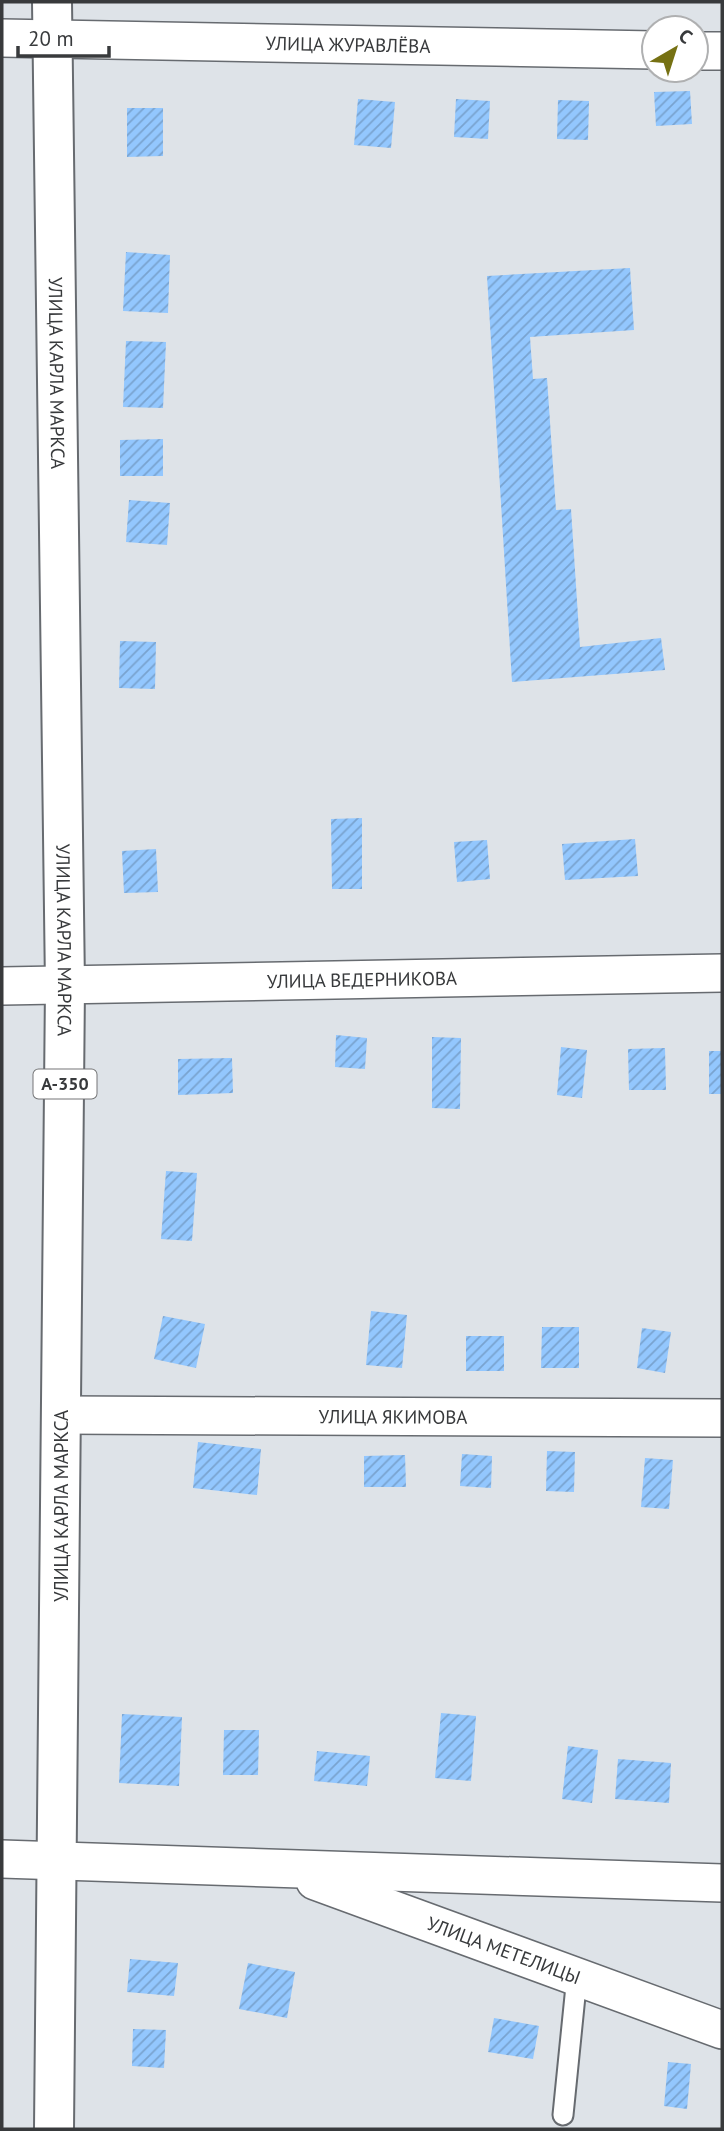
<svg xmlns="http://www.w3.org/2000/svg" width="724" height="2131" viewBox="0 0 724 2131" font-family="'PT Sans',sans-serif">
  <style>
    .building { fill: url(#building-hatch) }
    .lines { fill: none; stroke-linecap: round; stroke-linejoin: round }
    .service-casing { stroke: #676b70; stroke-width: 23 }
    .minor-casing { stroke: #676b70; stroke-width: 40 }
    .trunk-casing { stroke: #676b70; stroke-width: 42 }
    .service { stroke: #fff; stroke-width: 19 }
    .minor { stroke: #fff; stroke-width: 37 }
    .trunk { stroke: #fff; stroke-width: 38 }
    .labels { text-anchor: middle; stroke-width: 5; stroke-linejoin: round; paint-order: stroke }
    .shield { fill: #fff; stroke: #747576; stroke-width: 2 }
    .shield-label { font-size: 18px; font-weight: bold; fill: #383a3c }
    .street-label { font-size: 19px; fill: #383a3c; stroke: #fff }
  </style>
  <defs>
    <pattern id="building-hatch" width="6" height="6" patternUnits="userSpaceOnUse" patternTransform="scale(1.75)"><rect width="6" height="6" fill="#93c7fe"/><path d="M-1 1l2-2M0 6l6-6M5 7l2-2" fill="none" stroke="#79a3cf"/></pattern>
  </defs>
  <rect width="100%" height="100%" fill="#dee3e8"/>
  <!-- building -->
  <g class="building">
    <path d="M690 91 692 124 656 126 654 92Z"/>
    <path d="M358 99 395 102 391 148 354 145Z"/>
    <path d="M456 99 490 101 488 139 454 137Z"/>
    <path d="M558 100 589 101 588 140 557 139Z"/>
    <path d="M127 108H163V156L127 157Z"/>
    <path d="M126 252 170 255 168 313 123 311Z"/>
    <path d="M630 268 634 330 530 337 533 379 547 378 556 510 571 509 580 647 661 638 665 670 512 682 487 276Z"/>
    <path d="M126 341 166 342 163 408 123 407Z"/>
    <path d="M163 439V476H120V440Z"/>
    <path d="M129 500 170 503 167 545 126 542Z"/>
    <path d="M120 641 156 642 155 689 119 688Z"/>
    <path d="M362 818V889H332L331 819Z"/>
    <path d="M635 839 638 876 565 880 562 844Z"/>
    <path d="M487 840 490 879 457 882 454 842Z"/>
    <path d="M156 849 158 892 124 893 122 851Z"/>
    <path d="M336 1035 367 1038 365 1069 335 1067Z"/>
    <path d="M432 1037 461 1038 460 1109 432 1108Z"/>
    <path d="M561 1047 587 1050 582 1098 557 1095Z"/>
    <path d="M665 1048 666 1090H629L628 1049Z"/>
    <rect x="709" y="1051" width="13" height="43"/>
    <path d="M232 1058 233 1093 178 1095V1059Z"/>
    <path d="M166 1171 197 1173 192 1241 161 1239Z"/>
    <path d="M371 1311 407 1315 402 1368 366 1365Z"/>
    <path d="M163 1316 205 1324 196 1368 154 1359Z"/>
    <path d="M542 1327H579V1368H541Z"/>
    <path d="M642 1328 671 1332 665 1373 637 1368Z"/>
    <rect x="466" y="1336" width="38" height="35"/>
    <path d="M198 1442 261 1449 257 1495 193 1488Z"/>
    <path d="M547 1451 575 1452 574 1492 546 1491Z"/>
    <path d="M462 1454 492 1456 491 1488 460 1486Z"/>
    <path d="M405 1455 406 1487H364V1456Z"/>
    <path d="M645 1458 673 1460 669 1509 641 1507Z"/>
    <path d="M441 1713 476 1716 471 1781 435 1778Z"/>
    <path d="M122 1714 182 1717 179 1786 119 1783Z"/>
    <path d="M224 1730H259L258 1775H223Z"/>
    <path d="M568 1746 598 1750 592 1803 562 1799Z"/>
    <path d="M317 1751 370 1756 367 1786 314 1781Z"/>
    <path d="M618 1759 671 1763 669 1803 615 1799Z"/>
    <path d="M130 1959 178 1963 174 1996 127 1992Z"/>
    <path d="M248 1963 295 1972 287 2018 239 2009Z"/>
    <path d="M494 2018 539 2026 533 2059 488 2052Z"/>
    <path d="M133 2029 166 2030 164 2068 132 2066Z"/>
    <path d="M668 2062 691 2064 687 2109 664 2106Z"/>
  </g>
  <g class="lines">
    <!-- service casing -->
    <g class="service-casing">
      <path id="service" d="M563 2115 577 1976"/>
    </g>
    <!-- minor casing -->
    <g class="minor-casing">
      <g id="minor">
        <path id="s1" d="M2 38 654 50"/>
        <path d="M696 51H722"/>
        <path id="s2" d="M2 986 722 973"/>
        <path id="s3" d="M62 1415 722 1418"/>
        <path d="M2 1859 722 1883"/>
        <path id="s4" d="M315 1881 722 2030"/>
      </g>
    </g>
    <!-- trunk casing -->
    <g class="trunk-casing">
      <g id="trunk">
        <path id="s5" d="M52 2 65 986 54 2129"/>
      </g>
    </g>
    <!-- service -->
    <use href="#service" class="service"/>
    <!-- minor -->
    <use href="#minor" class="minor"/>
    <!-- trunk -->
    <use href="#trunk" class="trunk"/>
  </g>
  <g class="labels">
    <!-- shield labels -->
    <rect class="shield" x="33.5" y="1069.5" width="63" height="29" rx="5"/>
    <g class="shield-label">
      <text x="65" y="1090">А-350</text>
    </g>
    <!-- street labels -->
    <g class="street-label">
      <text dy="7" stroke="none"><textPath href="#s1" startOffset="346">УЛИЦА ЖУРАВЛЁВА</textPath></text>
      <text dy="7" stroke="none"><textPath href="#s5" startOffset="371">УЛИЦА КАРЛА МАРКСА</textPath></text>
      <text dy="7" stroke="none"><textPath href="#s5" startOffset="938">УЛИЦА КАРЛА МАРКСА</textPath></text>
      <text dy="7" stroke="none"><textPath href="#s2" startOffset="360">УЛИЦА ВЕДЕРНИКОВА</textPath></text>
      <text dy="7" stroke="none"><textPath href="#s3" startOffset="331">УЛИЦА ЯКИМОВА</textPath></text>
      <text transform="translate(61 1506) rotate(-90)" y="7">УЛИЦА КАРЛА МАРКСА</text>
      <text dy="7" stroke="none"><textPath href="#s4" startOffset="201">УЛИЦА МЕТЕЛИЦЫ</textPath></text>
    </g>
  </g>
  <!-- border -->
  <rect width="724" height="2131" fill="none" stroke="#383a3c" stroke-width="7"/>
  <!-- north arrow -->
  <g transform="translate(675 49) rotate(39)"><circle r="33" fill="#ffffff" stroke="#afb0b1" stroke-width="2"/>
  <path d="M0-5L12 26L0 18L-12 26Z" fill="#767113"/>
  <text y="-10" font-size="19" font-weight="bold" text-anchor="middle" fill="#383a3c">С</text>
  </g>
  <!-- scale -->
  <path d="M18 46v10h91v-10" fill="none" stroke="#383a3c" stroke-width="3.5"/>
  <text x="28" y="46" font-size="21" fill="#383a3c" stroke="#ffffff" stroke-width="5" paint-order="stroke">20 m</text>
</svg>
